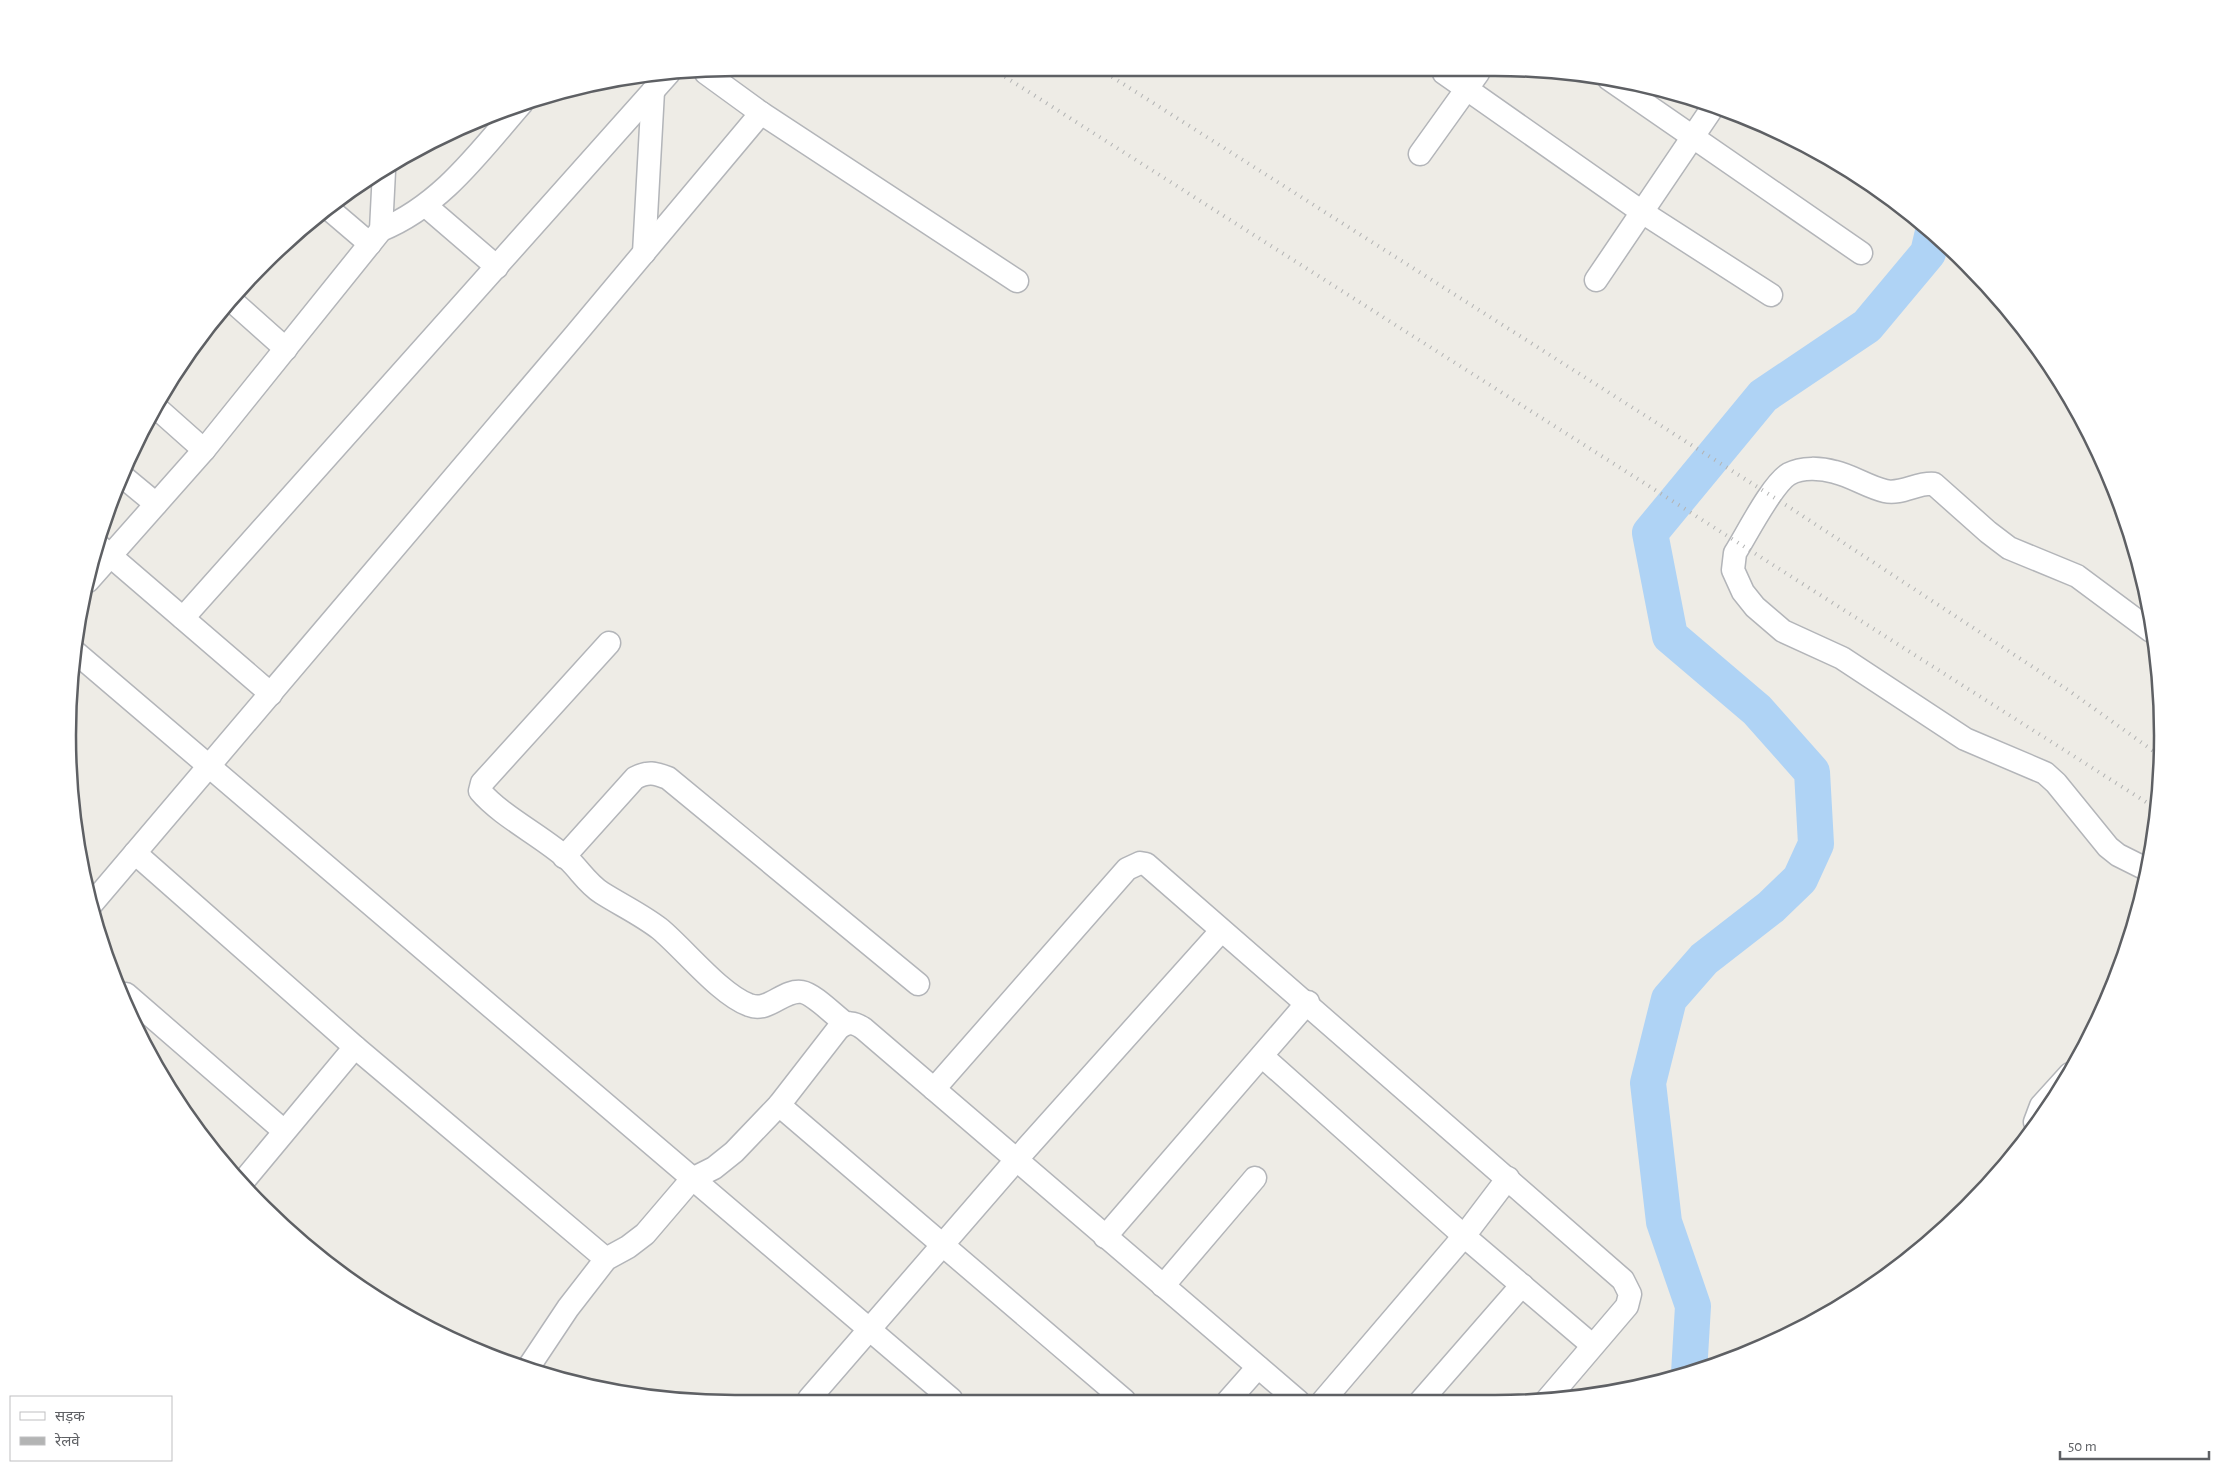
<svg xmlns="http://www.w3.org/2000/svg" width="2230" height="1471" viewBox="0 0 2230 1471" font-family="'Alegreya Sans','Noto Sans Devanagari',sans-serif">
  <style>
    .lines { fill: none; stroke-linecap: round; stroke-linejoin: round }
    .river { stroke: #afd3f5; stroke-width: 36 }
    .minor-casing { stroke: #b3b5b9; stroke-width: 25 }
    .minor { stroke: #fff; stroke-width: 22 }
    .rail { stroke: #b3b4b4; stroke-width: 4; stroke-dasharray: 1 6; stroke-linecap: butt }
    .rim { fill: none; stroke: #5e6064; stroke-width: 2.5 }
  </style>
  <rect width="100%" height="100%" fill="#eeece6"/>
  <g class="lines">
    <!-- river -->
    <path class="river" d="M1689 1373 1693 1306 1664 1222 1648 1083 1669 999 1704 959 1771 907 1800 879 1816 844 1812 772 1757 710 1670 636 1650 533 1763 396 1867 326 1928 253 1933 232"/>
    <!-- minor casing -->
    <g class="minor-casing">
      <g id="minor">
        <path d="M1444 73 1642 212 1771 295"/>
        <path d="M1609 79 1861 253"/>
        <path d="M761 113 1017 281"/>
        <path d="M1420 154 1478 73"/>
        <path d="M426 206 497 267"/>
        <path d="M329 209 370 244"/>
        <path d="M381 230 384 171"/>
        <path d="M644 253 653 91"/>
        <path d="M1596 280 1713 107"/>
        <path d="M231 300 286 349"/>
        <path d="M159 410 204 450"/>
        <path d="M121 475 156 504"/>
        <path d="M99 546 271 694"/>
        <path d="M88 581 204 450 381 230C442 205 480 151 522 103"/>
        <path d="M183 618 669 73"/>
        <path d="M609 643 482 783 480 791C502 817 544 837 570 861 581 872 588 884 602 893 621 905 642 915 660 929 685 950 721 995 749 1005 769 1013 783 989 802 992 814 994 835 1016 845 1023"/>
        <path d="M74 651 951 1399"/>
        <path d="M135 853 355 1047 606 1259"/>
        <path d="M564 857 635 778C648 771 655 773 668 778L918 984"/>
        <path d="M2146 869 2118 855 2108 847 2056 783 2045 773 1965 739 1842 658 1783 631 1755 607 1743 592 1733 570 1735 553C1747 534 1772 484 1789 474 1802 467 1821 468 1835 472 1852 476 1868 487 1885 491 1901 495 1918 482 1934 484L1988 532 2009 548 2077 576 2151 631"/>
        <path d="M90 906 575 335 761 113 706 73"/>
        <path d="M126 994 284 1131"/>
        <path d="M1262 1056 1464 1236 1592 1345"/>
        <path d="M934 1089 1127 869 1140 863 1146 864 1623 1280 1630 1294 1627 1306 1546 1401"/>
        <path d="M779 1105 1124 1400"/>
        <path d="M2035 1122 2041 1106 2070 1074"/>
        <path d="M241 1184 355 1047"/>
        <path d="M1105 1237 1308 1002"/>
        <path d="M1163 1286 1255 1178"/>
        <path d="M528 1368 568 1308 606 1259 628 1247 645 1234 692 1179 714 1168 734 1152 779 1105 838 1029C848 1021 854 1022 864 1029L1298 1401"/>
        <path d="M809 1399 1017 1159 1221 931"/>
        <path d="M1228 1401 1258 1367"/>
        <path d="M1323 1401 1464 1236 1508 1178"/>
        <path d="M1420 1402 1522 1285"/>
      </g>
    </g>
    <!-- minor -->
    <use href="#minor" class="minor"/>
    <!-- rail -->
    <g class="rail">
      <path d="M999 73 2157 809"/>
      <path d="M1106 73 1789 507 2068 690 2159 755"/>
    </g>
  </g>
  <!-- crop -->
  <path d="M0 0H2230V1471H0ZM735 76H1495A659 659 0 0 1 2154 735V736A659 659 0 0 1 1495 1395H735A659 659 0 0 1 76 736V735A659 659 0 0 1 735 76Z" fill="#fff" fill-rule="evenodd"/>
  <path class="rim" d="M735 76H1495A659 659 0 0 1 2154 735V736A659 659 0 0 1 1495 1395H735A659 659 0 0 1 76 736V735A659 659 0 0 1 735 76Z"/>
  <!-- legend -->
  <rect x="10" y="1396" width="162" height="65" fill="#ffffff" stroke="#bfbfc1"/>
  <rect x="20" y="1412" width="25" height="8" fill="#ffffff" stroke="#bfbfc1"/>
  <text x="55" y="1421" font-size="15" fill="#5e6064">सड़क</text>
  <rect x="20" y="1437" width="25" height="8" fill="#b3b4b4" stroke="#bfbfc1"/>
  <text x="55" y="1446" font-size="15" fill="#5e6064">रेलवे</text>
  <!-- scale -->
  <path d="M2060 1451v8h149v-8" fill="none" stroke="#5e6064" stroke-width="2.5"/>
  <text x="2068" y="1451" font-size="15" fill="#5e6064" stroke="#ffffff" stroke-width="4" paint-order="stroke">50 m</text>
</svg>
